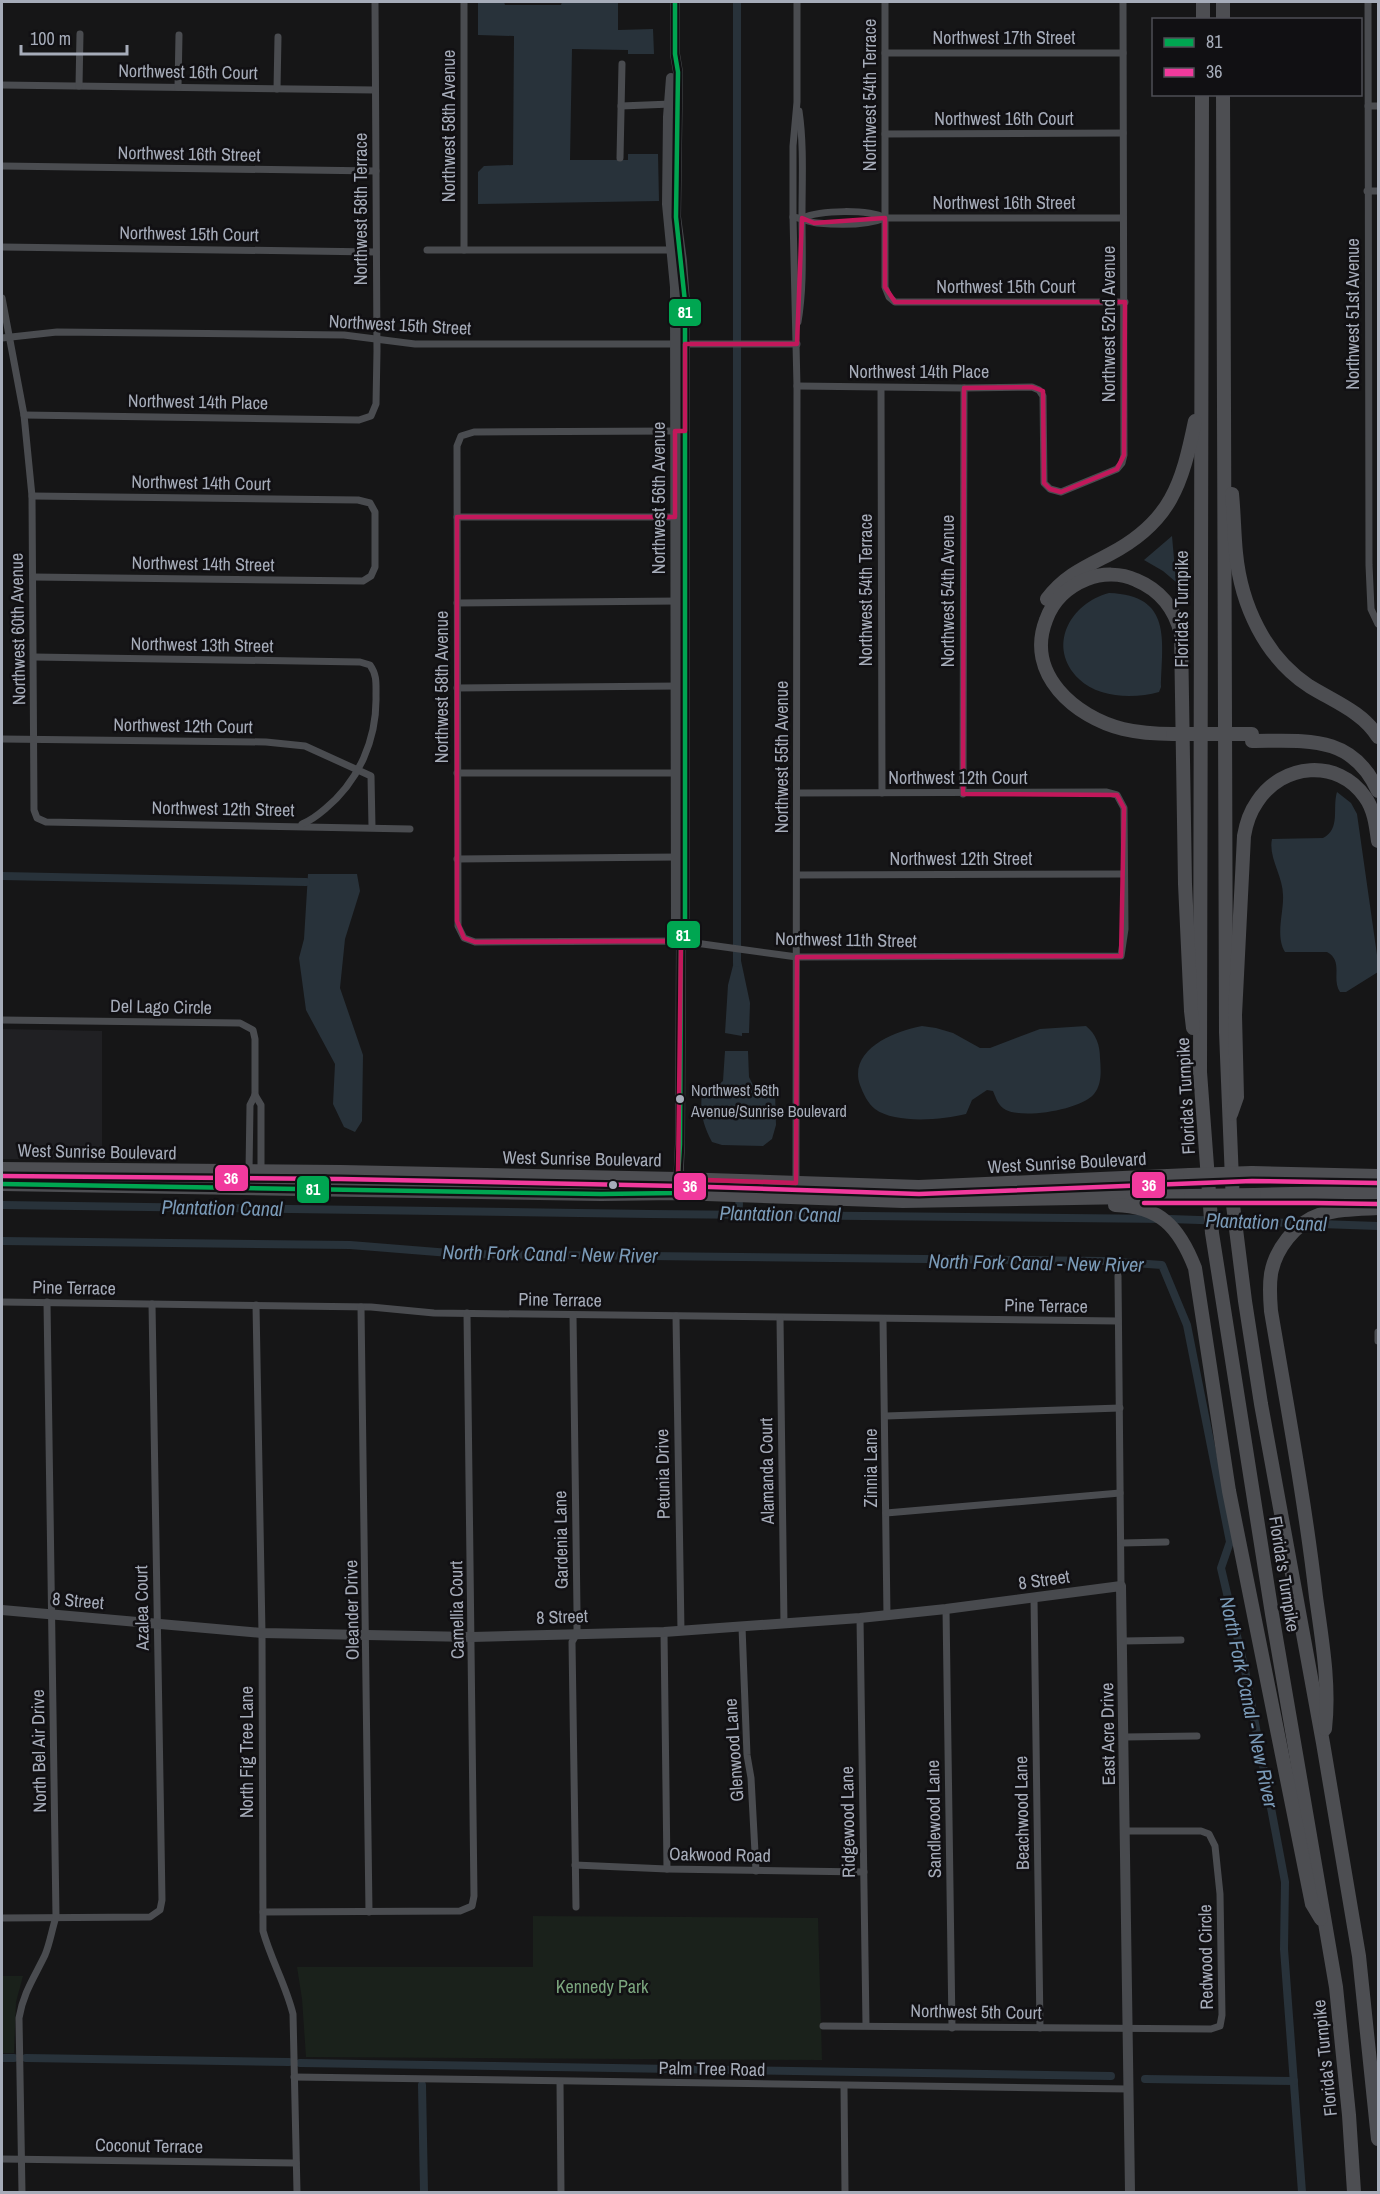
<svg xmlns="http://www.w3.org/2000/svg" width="1380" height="2194" viewBox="0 0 1380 2194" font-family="'Archivo Narrow',sans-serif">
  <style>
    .built { fill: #202023 }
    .green { fill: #1a211b }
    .water { fill: #28323a }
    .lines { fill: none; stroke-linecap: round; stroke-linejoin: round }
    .canal { stroke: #28323a; stroke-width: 8 }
    .street { stroke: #4a4c50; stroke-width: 7 }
    .secondary { stroke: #484a4e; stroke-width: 10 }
    .highway { stroke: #4d4e52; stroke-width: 14 }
    .highway-bridge { stroke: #4d4e52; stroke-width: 14 }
    .bus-1-casing { stroke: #111013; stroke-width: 9 }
    .bus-2-casing { stroke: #111013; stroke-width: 9 }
    .bus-1 { stroke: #00a651; stroke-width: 4.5 }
    .bus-2 { stroke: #f13a9d; stroke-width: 4.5 }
    .marked { fill: none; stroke: #c2185b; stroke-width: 4.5; stroke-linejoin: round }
    .bus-dot { fill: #a6acb9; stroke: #111013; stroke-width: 2 }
    .labels { text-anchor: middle; stroke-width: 5; stroke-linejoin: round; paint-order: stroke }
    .bus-label { font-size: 16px; fill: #a6acb9; stroke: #111013; text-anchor: start }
    .street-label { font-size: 18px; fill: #a6acb9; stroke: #111013 }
    .park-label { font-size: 18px; fill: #7ba67e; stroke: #111013 }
    .water-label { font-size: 20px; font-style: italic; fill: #7a9ab7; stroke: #111013 }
    .line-badge { stroke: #111013; stroke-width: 2 }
    .badge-label { font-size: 16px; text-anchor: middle; font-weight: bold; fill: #fff }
  </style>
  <rect width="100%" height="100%" fill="#161617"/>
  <!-- built -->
  <path class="built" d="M2 1029 102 1031V1160L2 1159Z"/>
  <!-- green -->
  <g class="green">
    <path d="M533 1916 818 1918 822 2060 306 2057 302 1999 297 1967H533Z"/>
    <path d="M2 1976H23L16 2002 14 2053H2Z"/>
  </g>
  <!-- water -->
  <g class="water">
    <path d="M478 2H504L505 5H561L562 2H618V30L653 29 654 54H628V50L572 49 570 160H628V154H658L659 201 478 204V172L484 166 513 165 514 36 478 35Z"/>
    <path d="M1172 536 1176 582 1163 571 1144 560Z"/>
    <path d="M1109 593C1173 595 1162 641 1161 687L1159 692C1134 699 1098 698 1079 679 1046 647 1070 603 1109 593Z"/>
    <path d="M1337 792 1351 803 1357 814 1378 962V972L1346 992H1340C1331 979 1344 961 1327 952H1285C1275 936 1284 912 1283 895 1283 876 1268 857 1272 839L1323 838C1341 829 1332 808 1337 792Z"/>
    <path d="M308 874H357L360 891 345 939 340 988 363 1055 362 1121 355 1132 344 1127 333 1104 335 1064 306 1010 299 958 304 939Z"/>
    <path d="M736 954 740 956 750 1003 749 1033H742V1036L725 1033 728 985Z"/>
    <path d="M922 1026 936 1028 953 1033 980 1048H990L1040 1029 1086 1026C1096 1034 1100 1045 1100 1058 1101 1071 1102 1084 1094 1094 1080 1110 1024 1119 1006 1110 998 1106 996 1098 993 1091L987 1090 972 1100 966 1114C942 1120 895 1124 875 1109 868 1104 863 1093 860 1085 848 1050 894 1031 922 1026Z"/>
    <path d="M725 1051H748L749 1077 753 1085 769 1086 775 1091 776 1125 772 1139 763 1146 722 1145 712 1142C702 1123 699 1109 703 1088L717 1086 723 1081Z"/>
  </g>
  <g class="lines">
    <!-- canal -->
    <g class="canal">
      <path d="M2 876 306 882"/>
      <path d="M737 963V2"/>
      <path d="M2 1205 650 1214 1170 1219 1378 1226"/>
      <path d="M738 1215 739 1204"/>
      <path d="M2 1241 350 1245 462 1254 1105 1261 1162 1265 1187 1325 1230 1542 1221 1568 1245 1670 1285 1882 1284 1949 1302 2192"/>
      <path d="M2 2058H14"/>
      <path d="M26 2058 289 2062"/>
      <path d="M300 2063 1111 2076"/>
      <path d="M1145 2079 1294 2081"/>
      <path d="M422 2085 424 2192"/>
    </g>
    <!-- street -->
    <g class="street">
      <path d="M464 2V250"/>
      <path d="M885 2V287L889 297 895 302H1125"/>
      <path d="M1368 2 1369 565 1371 609 1378 624"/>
      <path d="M885 53H1123"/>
      <path d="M2 85 375 90"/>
      <path d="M79 86 80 34"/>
      <path d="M178 87 179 35"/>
      <path d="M277 89 278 37"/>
      <path d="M621 106 671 104"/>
      <path d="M1368 106H1378"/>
      <path d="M885 134 1123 133"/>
      <path d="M620 158 622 64"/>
      <path d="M2 166 376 171"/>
      <path d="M1367 191H1378"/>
      <path d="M793 217C802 218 808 222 817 223 838 225 865 226 885 218H1123"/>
      <path d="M802 218C821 210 868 209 885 218"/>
      <path d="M2 247 376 252"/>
      <path d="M427 250H674"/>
      <path d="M2 298 24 415 32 496 34 810 37 818 46 822 410 829"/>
      <path d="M798 322C804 286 802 250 802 214 802 180 804 145 799 111"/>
      <path d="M2 338 57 332 344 335 415 344H797"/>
      <path d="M797 386 964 388 1032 387 1039 390 1043 396 1044 483 1050 489 1061 492 1117 469 1122 463 1124 455 1123 2"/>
      <path d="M881 388 882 793"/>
      <path d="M24 415 359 420 371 416 376 404 377 351 375 2"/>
      <path d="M677 431 474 432 461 436 457 446 458 926 464 938 475 942 681 941 797 957 1121 956 1125 929 1124 808 1117 795 1106 792 797 793"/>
      <path d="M32 496 358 500 370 503 375 512V567L371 576 363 581 33 577"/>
      <path d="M457 517H679"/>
      <path d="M457 603 679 601"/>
      <path d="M34 657 360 662 370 665C377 675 376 683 376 696 377 739 359 781 325 809 318 815 310 821 302 824"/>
      <path d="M457 688 679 686"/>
      <path d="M2 739 266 742 305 746 371 776 372 827"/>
      <path d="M457 773H679"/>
      <path d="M963 794 964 388"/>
      <path d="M457 859 679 857"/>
      <path d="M797 875 1124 874"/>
      <path d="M2 1020 240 1023 253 1030 255 1039V1095L250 1105 249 1171"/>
      <path d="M255 1095 261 1105V1172"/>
      <path d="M796 1183 797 386 793 217V146L797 102V2"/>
      <path d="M1118 1276 1121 1586"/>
      <path d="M2 1302 371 1307 434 1313 1118 1321"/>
      <path d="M256 1305 262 1633 263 1931C271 1960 286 1985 293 2014L297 2192"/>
      <path d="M361 1307 369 1912"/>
      <path d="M573 1315 577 1610V1633L572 1642 576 1907"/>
      <path d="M676 1316 681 1631"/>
      <path d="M780 1318 784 1624"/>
      <path d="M883 1319 887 1616"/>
      <path d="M1378 1332V1341"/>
      <path d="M886 1416 1120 1408"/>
      <path d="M886 1513 1120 1493"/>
      <path d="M1122 1543 1166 1542"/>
      <path d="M1034 1598 1040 2028"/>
      <path d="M946 1609 952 2028"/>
      <path d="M860 1618 866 2025"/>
      <path d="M742 1627 747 1755 751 1778 756 1871"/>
      <path d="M664 1632 667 1869"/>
      <path d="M1123 1641 1181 1640"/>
      <path d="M1124 1737 1197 1736"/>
      <path d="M575 1865 667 1869 864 1872"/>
      <path d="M263 1912 460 1911 472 1906 474 1896 467 1313"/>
      <path d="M2 1918 150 1917 160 1910 162 1900 152 1304"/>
      <path d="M823 2026 1211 2029 1220 2026 1222 2015 1220 1894 1215 1846 1209 1834 1201 1831H1126"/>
      <path d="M294 2077 1128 2089"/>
      <path d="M560 2082 561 2192"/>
      <path d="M844 2086 845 2192"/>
      <path d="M2 2159 296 2163"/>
      <path d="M22 2192 19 2018C23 1993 35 1976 45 1955 50 1943 52 1929 56 1917L47 1302"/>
    </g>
    <!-- secondary -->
    <g class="secondary">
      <path d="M675 2V54L678 72 676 217 682 261 685 302V931L681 941 680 1144 678 1185"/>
      <path d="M671 78 668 117 667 204 675 287 676 930 681 941"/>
      <path d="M2 1610 262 1633 472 1637 664 1632 860 1618 946 1609 1121 1586 1130 2192"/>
    </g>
    <!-- highway -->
    <g class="highway">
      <path d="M1223 2V20"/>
      <path d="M1203 20V2"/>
      <path d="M1202 94 1200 1072 1212 1233 1272 1614 1336 1987 1349 2115 1354 2192"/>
      <path d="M1223 94 1226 1032 1233 1205 1245 1301 1261 1404 1323 1743 1359 1956 1378 2139"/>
      <path d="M1232 494C1234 513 1234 533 1236 553 1241 605 1265 657 1309 686 1333 701 1363 712 1378 737"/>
      <path d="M1047 599C1064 576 1085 567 1110 554 1171 522 1182 484 1195 421"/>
      <path d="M1173 734C1156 734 1140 733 1123 729 1075 717 1025 674 1046 620 1053 600 1067 587 1087 579 1102 573 1121 573 1136 580 1160 590 1175 609 1181 634L1185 884 1191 1011 1193 1028"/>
      <path d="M1252 741C1306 741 1352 734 1378 791"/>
      <path d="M1231 1114 1237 1097 1235 1015 1244 836C1246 824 1250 812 1257 802 1282 763 1338 758 1365 797 1374 809 1376 826 1378 841"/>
      <path d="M2 1169 341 1172 678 1179 919 1187 1190 1175"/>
      <path d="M1252 1173 1378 1176"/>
      <path d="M2 1184 601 1194 677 1193 903 1201 1191 1196"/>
      <path d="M1254 1195 1378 1192"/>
      <path d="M1115 1205C1160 1206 1179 1227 1195 1268L1229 1491 1312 1904 1321 1919"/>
      <path d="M1325 1729C1330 1685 1322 1640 1316 1597 1305 1501 1287 1406 1271 1311 1270 1299 1269 1287 1271 1274 1275 1250 1295 1223 1319 1215 1338 1209 1358 1209 1378 1208"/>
    </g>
    <!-- highway-bridge -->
    <g class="highway-bridge">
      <path d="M1173 734H1252"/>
      <path d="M1190 1175 1252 1173"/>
      <path d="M1191 1196 1254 1195"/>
    </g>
    <!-- bus-1 casing -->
    <g class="bus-1-casing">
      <path id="bus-1" d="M2 1184 601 1194 677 1193 680 1144 681 941 685 931V302L676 217 678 72 675 54V2"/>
    </g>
    <!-- bus-2 casing -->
    <g class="bus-2-casing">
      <g id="bus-2">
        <path d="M2 1176 341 1179 678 1186 919 1194 1252 1181 1378 1183"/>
        <path d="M1144 1203H1314L1378 1204"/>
      </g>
    </g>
    <!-- bus-1 -->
    <use href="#bus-1" class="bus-1"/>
    <!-- bus-2 -->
    <use href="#bus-2" class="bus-2"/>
  </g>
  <!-- marked area -->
  <path class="marked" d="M802 218 814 223 885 218V287L895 302H1125L1124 455 1117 469 1061 492 1050 489 1044 483 1043 391 1032 387 964 388 963 794 1117 795 1124 808 1121 956 797 957 796 1183 678 1179 681 941 475 942 464 938 457 921V517H675V431H685V344H797Z"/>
  <!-- markers -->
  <g class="bus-dot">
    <circle cx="680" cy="1099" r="5"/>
    <circle cx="613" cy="1185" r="5"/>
  </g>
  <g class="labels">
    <!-- bus labels -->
    <g class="bus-label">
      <text x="691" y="1096">Northwest 56th<tspan x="691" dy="21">Avenue/Sunrise Boulevard</tspan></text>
    </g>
    <!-- street labels -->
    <g class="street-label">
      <text x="1004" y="44">Northwest 17th Street</text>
      <text transform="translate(188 72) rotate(1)" y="6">Northwest 16th Court</text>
      <text transform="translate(870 95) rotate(-90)" y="6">Northwest 54th Terrace</text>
      <text x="1004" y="125">Northwest 16th Court</text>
      <text transform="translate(449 126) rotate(-90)" y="6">Northwest 58th Avenue</text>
      <text transform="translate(189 154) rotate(1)" y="6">Northwest 16th Street</text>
      <text x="1004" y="209">Northwest 16th Street</text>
      <text transform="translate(361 209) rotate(-90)" y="6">Northwest 58th Terrace</text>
      <text transform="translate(189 234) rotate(1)" y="6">Northwest 15th Court</text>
      <text x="1006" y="293">Northwest 15th Court</text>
      <text transform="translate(1353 314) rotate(-90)" y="6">Northwest 51st Avenue</text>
      <text transform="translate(1109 324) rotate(-90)" y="6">Northwest 52nd Avenue</text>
      <text transform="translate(400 325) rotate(3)" y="6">Northwest 15th Street</text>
      <text x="919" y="378">Northwest 14th Place</text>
      <text transform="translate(198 402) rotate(1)" y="6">Northwest 14th Place</text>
      <text transform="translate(201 483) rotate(1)" y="6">Northwest 14th Court</text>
      <text transform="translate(659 498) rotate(-90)" y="6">Northwest 56th Avenue</text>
      <text transform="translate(203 564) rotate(1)" y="6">Northwest 14th Street</text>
      <text transform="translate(866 590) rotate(-90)" y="6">Northwest 54th Terrace</text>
      <text transform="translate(948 591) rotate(-90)" y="6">Northwest 54th Avenue</text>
      <text transform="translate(1182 609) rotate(-90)" y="6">Florida's Turnpike</text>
      <text transform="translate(18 629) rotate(-91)" y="6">Northwest 60th Avenue</text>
      <text transform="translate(202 645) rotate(1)" y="6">Northwest 13th Street</text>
      <text transform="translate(442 687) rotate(-90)" y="6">Northwest 58th Avenue</text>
      <text transform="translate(183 726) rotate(1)" y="6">Northwest 12th Court</text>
      <text transform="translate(782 757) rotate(-90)" y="6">Northwest 55th Avenue</text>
      <text x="958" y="784">Northwest 12th Court</text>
      <text transform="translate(223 809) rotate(1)" y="6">Northwest 12th Street</text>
      <text x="961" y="865">Northwest 12th Street</text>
      <text transform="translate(846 940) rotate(1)" y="6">Northwest 11th Street</text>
      <text transform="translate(161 1007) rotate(1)" y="6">Del Lago Circle</text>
      <text transform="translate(1186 1096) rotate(-93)" y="6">Florida's Turnpike</text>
      <text transform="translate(97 1152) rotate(1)" y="6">West Sunrise Boulevard</text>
      <text transform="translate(582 1159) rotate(1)" y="6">West Sunrise Boulevard</text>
      <text transform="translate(1067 1163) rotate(-3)" y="6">West Sunrise Boulevard</text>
      <text transform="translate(74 1288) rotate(1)" y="6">Pine Terrace</text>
      <text transform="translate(560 1300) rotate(1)" y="6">Pine Terrace</text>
      <text transform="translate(1046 1306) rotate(1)" y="6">Pine Terrace</text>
      <text transform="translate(871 1468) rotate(-90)" y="6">Zinnia Lane</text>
      <text transform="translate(767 1471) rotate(-91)" y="6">Alamanda Court</text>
      <text transform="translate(663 1474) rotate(-91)" y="6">Petunia Drive</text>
      <text transform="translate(561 1540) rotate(-91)" y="6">Gardenia Lane</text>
      <text transform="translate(1284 1574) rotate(81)" y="6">Florida's Turnpike</text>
      <text transform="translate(1044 1580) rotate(-8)" y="6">8 Street</text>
      <text transform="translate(78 1601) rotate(5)" y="6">8 Street</text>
      <text transform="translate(142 1608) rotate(-91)" y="6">Azalea Court</text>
      <text transform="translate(352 1610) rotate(-91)" y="6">Oleander Drive</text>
      <text transform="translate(457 1610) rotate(-91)" y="6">Camellia Court</text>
      <text transform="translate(562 1617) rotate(-2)" y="6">8 Street</text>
      <text transform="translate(1108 1734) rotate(-91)" y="6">East Acre Drive</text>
      <text transform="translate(734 1750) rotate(-94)" y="6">Glenwood Lane</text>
      <text transform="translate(39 1751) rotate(-91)" y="6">North Bel Air Drive</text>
      <text transform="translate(247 1752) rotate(-90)" y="6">North Fig Tree Lane</text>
      <text transform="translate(1022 1813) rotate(-91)" y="6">Beachwood Lane</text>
      <text transform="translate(934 1819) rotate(-91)" y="6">Sandlewood Lane</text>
      <text transform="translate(848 1822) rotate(-91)" y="6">Ridgewood Lane</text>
      <text transform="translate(720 1855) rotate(1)" y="6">Oakwood Road</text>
      <text transform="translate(1206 1957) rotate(-91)" y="6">Redwood Circle</text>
      <text transform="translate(976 2012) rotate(1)" y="6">Northwest 5th Court</text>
      <text transform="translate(1325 2058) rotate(-96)" y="6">Florida's Turnpike</text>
      <text transform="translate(712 2069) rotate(1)" y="6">Palm Tree Road</text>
      <text transform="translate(149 2146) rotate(1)" y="6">Coconut Terrace</text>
    </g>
    <!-- park labels -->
    <g class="park-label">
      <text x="602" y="1993">Kennedy Park</text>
    </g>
    <!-- water labels -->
    <g class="water-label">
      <text transform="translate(222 1208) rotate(1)" y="7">Plantation Canal</text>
      <text transform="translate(780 1214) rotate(1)" y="7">Plantation Canal</text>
      <text transform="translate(1266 1222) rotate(2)" y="7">Plantation Canal</text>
      <text transform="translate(550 1254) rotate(1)" y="7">North Fork Canal - New River</text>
      <text transform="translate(1036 1263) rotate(1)" y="7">North Fork Canal - New River</text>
      <text transform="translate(1249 1702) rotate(78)" y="7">North Fork Canal - New River</text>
    </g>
  </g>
  <g class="line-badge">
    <rect x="668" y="298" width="34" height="29" rx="6" fill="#00a651"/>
    <rect x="666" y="920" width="35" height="29" rx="6" fill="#00a651"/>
    <rect x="214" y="1164" width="35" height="28" rx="6" fill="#f13a9d"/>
    <rect x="1131" y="1171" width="35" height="28" rx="6" fill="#f13a9d"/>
    <rect x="673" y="1172" width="34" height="29" rx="6" fill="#f13a9d"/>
    <rect x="296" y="1175" width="34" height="29" rx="6" fill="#00a651"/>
  </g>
  <g class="badge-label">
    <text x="685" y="318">81</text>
    <text x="683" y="941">81</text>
    <text x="231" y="1184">36</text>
    <text x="1149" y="1191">36</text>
    <text x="690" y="1192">36</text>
    <text x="313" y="1195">81</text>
  </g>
  <!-- border -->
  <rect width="1380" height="2194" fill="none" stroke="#a6acb9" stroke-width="6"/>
  <!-- legend -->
  <rect x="1152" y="18" width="210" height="78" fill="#111013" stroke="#4d4e55" stroke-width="1.5"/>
  <rect x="1164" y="38" width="30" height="9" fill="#00a651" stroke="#4d4e55" stroke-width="1.5"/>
  <text x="1206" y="48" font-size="18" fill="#a6acb9">81</text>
  <rect x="1164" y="68" width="30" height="9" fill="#f13a9d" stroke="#4d4e55" stroke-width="1.5"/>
  <text x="1206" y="78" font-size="18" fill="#a6acb9">36</text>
  <!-- scale -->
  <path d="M21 45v9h106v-9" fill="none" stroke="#a6acb9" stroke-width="3"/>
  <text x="30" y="45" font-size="18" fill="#a6acb9" stroke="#111013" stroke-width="4.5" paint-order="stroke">100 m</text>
</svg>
